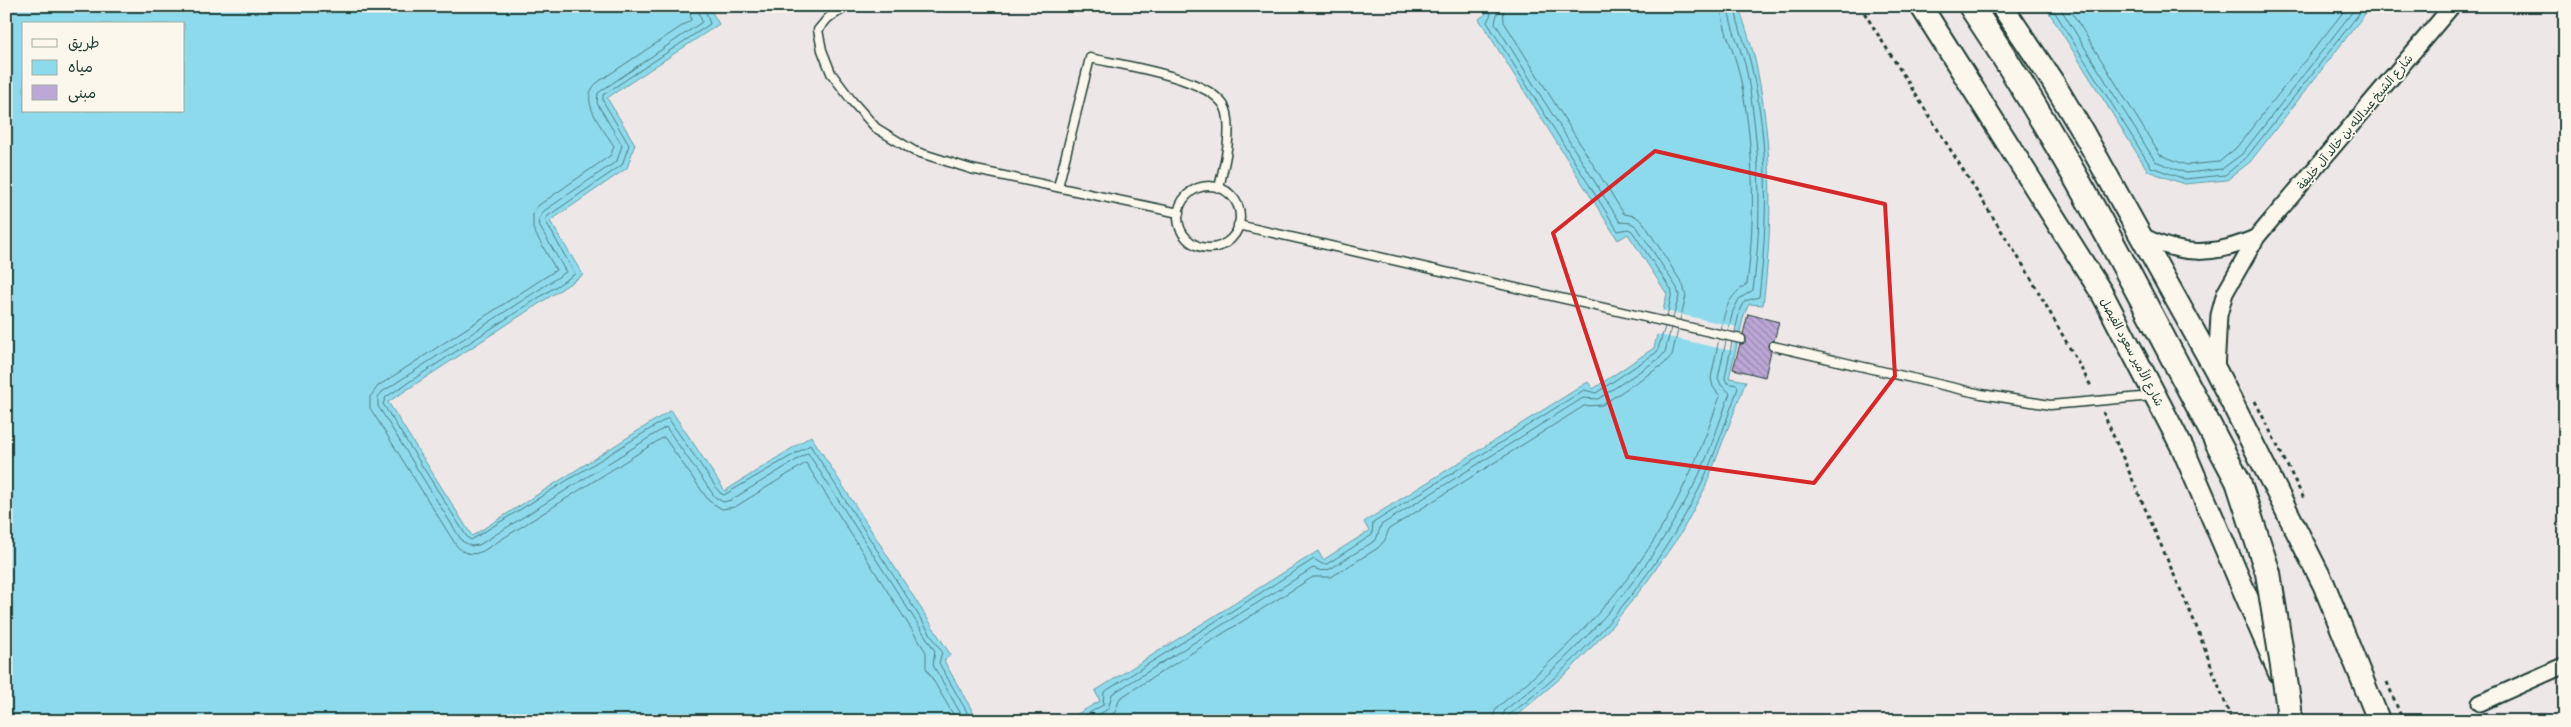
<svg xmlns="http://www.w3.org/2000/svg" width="2571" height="727" viewBox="0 0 2571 727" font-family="Pangolin,'Playpen Sans Arabic',sans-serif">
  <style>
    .water { fill: #8edaed; stroke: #629ba3; fill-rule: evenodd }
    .pier { fill: #eee7e8 }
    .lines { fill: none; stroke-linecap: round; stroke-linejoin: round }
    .shore { stroke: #4b7c7e; stroke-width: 1 }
    .building { fill: url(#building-back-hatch); stroke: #1f3d34 }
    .lane-casing { stroke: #1f3d34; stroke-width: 11 }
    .street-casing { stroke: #1f3d34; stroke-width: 19 }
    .secondary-casing { stroke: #1f3d34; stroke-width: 25 }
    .primary-casing { stroke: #1f3d34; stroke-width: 28 }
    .path { stroke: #1f3d34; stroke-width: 3; stroke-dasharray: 4 4; stroke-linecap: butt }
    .lane { stroke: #fbf7ec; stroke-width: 8 }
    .street { stroke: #fbf7ec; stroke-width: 15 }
    .secondary { stroke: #fbf7ec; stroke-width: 21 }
    .primary { stroke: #fbf7ec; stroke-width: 24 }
    .primary-bridge-casing { stroke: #1f3d34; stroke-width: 28; stroke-linecap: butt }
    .primary-bridge { stroke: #fbf7ec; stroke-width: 24 }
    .marked { fill: none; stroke: #d62828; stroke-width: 4; stroke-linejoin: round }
    .labels { text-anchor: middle; stroke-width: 4; stroke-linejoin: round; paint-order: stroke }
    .street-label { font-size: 12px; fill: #1f3d34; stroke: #fbf7ec }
  </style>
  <defs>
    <pattern id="building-back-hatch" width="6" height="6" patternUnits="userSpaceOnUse" patternTransform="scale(1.25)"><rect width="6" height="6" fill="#bca7d6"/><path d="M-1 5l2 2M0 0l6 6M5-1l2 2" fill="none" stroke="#9889ae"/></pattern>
  </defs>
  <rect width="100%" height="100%" fill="#eee7e8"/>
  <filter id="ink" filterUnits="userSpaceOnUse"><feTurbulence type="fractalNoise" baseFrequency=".02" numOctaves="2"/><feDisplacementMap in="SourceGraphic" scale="10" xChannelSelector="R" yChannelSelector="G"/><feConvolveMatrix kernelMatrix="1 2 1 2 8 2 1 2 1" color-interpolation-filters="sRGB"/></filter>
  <g filter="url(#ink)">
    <!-- water -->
    <g class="water">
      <path d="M6 6H708L719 24 607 98 635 144 627 168 550 221 583 275 388 402 472 536 671 410 725 491 811 436 950 654 944 661 978 721H6ZM24 24H184V111H24Z"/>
      <path d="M1481 6H1739C1745 27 1753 48 1757 69 1773 148 1773 226 1763 305L1749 304 1744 315 1729 378 1746 381 1705 488 1681 533 1646 583 1610 628 1570 670 1510 721H1065L1100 701 1095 691 1318 551 1323 560 1369 531 1364 522 1588 382 1593 389 1654 348 1667 294 1628 234 1618 240 1479 19 1486 14Z"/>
      <path d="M2045 6H2371L2250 162 2227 180 2184 184 2148 171Z"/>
    </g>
    <!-- pier -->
    <path class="pier" d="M1661 310 1737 327 1732 351 1655 334Z"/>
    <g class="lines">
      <!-- shore -->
      <g class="shore">
        <path d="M690 6 691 20 598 82C576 99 603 128 614 146L611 155 539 205 533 212V229L556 270 378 386 370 397V408L456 545C463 554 472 556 483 551L664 437 709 501 722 509 735 507 806 463 926 652V668L957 721"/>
        <path d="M697 6 702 22 598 93 597 103 622 145 617 161 544 211 539 219 540 227 566 272 382 392 378 397V406L462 541 471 546 479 545 666 427 715 497 723 502 731 500 808 453 935 651 933 665 965 721"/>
        <path d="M704 6 710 24 603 95V101L629 145 622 165 548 216 545 220 575 274 386 397 383 404 467 537 471 540 668 418 720 493 724 495 810 445 942 652 939 663 972 721"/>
        <path d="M1487 6 1491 14 1487 22 1618 231 1628 229 1632 231 1672 291 1667 317"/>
        <path d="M1494 6 1497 14 1495 23 1620 222 1631 223 1637 227 1677 288 1679 296 1673 318"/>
        <path d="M1503 6 1504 22 1624 214 1635 216 1643 222 1683 285 1686 296 1680 320"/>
        <path d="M1721 6C1722 28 1734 51 1739 72 1754 141 1756 214 1747 284 1728 297 1726 307 1721 329"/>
        <path d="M1728 6C1730 29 1743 51 1747 73 1760 146 1763 217 1753 290L1739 299 1733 311 1728 331"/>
        <path d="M2051 6 2151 167 2185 179 2225 175 2246 158 2365 6"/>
        <path d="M2059 6 2155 161 2186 173 2222 169 2242 154 2357 6"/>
        <path d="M2068 6 2160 155 2187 165 2219 162 2236 148 2348 6"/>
        <path d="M1735 332 1739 313 1745 301 1759 297C1768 221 1769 144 1752 69 1748 48 1737 27 1735 6"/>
        <path d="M1075 721 1103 705 1104 692 1314 559 1322 564H1327L1372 535 1373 523 1584 390 1596 393 1657 352 1665 327"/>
        <path d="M1088 721 1108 709 1112 694 1313 568 1322 571 1330 569 1376 540 1381 525 1583 398 1598 399 1660 358 1665 352 1671 328"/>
        <path d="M1104 721 1115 712 1120 698 1313 577H1331L1378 548 1385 540 1389 529 1584 406 1602 405 1664 364 1672 355 1678 330"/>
        <path d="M1493 721 1495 711 1500 705C1563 654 1624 594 1665 522 1688 482 1705 440 1720 396L1713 387 1711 378 1719 339"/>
        <path d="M1501 721 1505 710C1583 650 1649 573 1694 485 1709 456 1719 423 1730 393L1721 385 1718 378 1726 341"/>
        <path d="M1507 721 1509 715C1588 656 1656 575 1700 487 1715 455 1726 421 1738 388L1737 385 1727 383 1725 378 1732 342"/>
      </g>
    </g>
    <!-- building -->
    <path class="building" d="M1748 314 1779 322 1774 341 1768 344 1771 351 1765 377 1733 369 1740 344 1746 341 1743 334Z"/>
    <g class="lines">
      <!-- lane casing -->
      <g class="lane-casing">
        <g id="lane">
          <path d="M848 6 828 18 818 30 822 50 831 73 852 101 876 128 914 151 971 169 1179 213"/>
          <circle cx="1209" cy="217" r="31"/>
          <path d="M1058 187 1090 58C1120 65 1220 78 1227 113 1232 137 1224 165 1219 188"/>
          <path d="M1238 225 1741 339"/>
          <path d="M1773 346 1981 394 2050 405 2153 396"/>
        </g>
      </g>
      <!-- street casing -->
      <g class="street-casing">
        <g id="street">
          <path d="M2141 235C2182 257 2215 256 2257 237"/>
          <path d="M2216 370 2219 315 2225 293 2257 237 2452 6"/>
          <path d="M2480 703 2565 665"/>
        </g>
      </g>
      <!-- secondary casing -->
      <g class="secondary-casing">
        <g id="secondary">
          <path d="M1921 6 2103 295 2183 449 2279 672"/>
          <path d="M2002 6 2053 82 2084 134 2216 371 2324 585 2379 721"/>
        </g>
      </g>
      <!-- primary casing -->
      <g class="primary-casing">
        <path id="primary" d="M1971 6C2072 157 2153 321 2238 481"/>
      </g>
      <!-- path -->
      <g class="path">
        <path d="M1860 6 2028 273 2092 388"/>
        <path d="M2255 401 2305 501"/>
        <path d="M2103 412 2195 623 2232 721"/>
        <path d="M2387 682 2403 721"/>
      </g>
      <!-- lane -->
      <use href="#lane" class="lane"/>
      <!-- street -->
      <use href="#street" class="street"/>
      <!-- secondary -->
      <use href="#secondary" class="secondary"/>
      <!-- primary -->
      <use href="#primary" class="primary"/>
      <!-- primary-bridge casing -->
      <g class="primary-bridge-casing">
        <path id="primary-bridge" d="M2238 481 2268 573 2283 666 2289 709 2287 721"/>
      </g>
      <!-- primary-bridge -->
      <use href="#primary-bridge" class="primary-bridge"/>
    </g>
  </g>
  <!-- marked area -->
  <path class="marked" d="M1655 151 1885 204 1895 376 1814 483 1627 457 1553 233Z"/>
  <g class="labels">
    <!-- street labels -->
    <g class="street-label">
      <text transform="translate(2355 122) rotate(-50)" y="4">شارع الشيخ عبدالله بن خالد آل خليفة</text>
      <text transform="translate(2132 352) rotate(62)" y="4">شارع الأمير سعود الفيصل</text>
    </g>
  </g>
  <!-- margin -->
  <rect width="2571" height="727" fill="none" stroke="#fbf7ec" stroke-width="25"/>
  <rect x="12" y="12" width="2546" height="702" fill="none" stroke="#1f3d34" stroke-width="2" filter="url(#ink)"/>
  <!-- legend -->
  <rect x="22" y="22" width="162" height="90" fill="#fbf7ec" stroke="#a3ada2"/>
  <rect x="32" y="39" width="25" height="8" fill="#fbf7ec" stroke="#a3ada2"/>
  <text x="68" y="48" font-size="15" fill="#1f3d34">طريق</text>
  <rect x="32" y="60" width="25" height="15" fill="#8edaed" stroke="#a3ada2"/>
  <text x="68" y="72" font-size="15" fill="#1f3d34">مياه</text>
  <rect x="32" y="85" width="25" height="15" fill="#bca7d6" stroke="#a3ada2"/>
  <text x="68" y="98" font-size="15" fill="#1f3d34">مبنى</text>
</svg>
